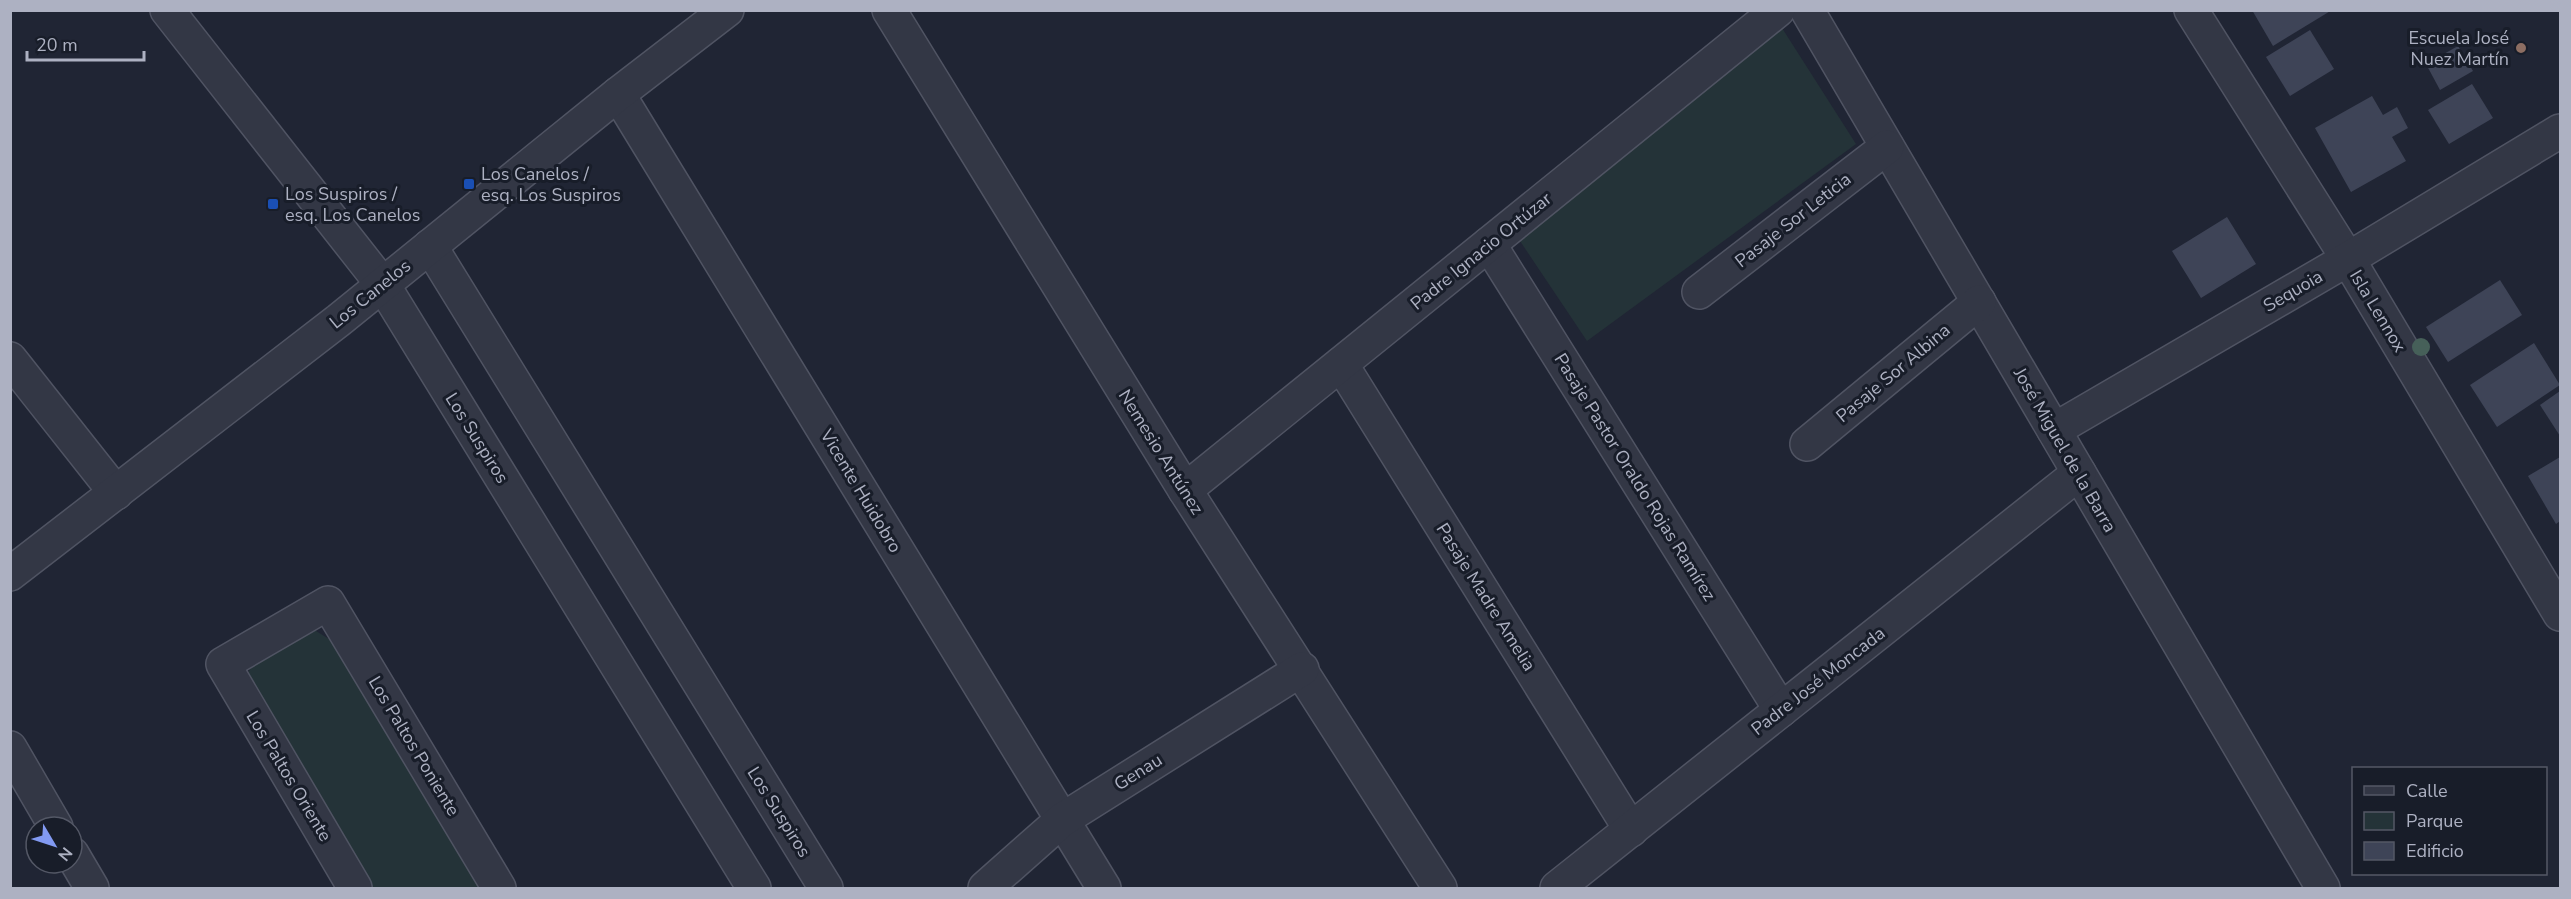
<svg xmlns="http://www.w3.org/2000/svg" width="2571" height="899" viewBox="0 0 2571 899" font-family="'Nunito Sans',sans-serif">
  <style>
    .green { fill: #243338 }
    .building { fill: #3e4457 }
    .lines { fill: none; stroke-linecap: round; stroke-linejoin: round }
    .minor-casing { stroke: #505463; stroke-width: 36 }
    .minor { stroke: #333745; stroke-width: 33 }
    .tree { fill: #466059 }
    .education-dot { fill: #8d6e63; stroke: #181d29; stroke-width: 2 }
    .transit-dot { fill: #1a4fb4; stroke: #181d29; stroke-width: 2 }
    .labels { text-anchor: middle; stroke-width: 6; stroke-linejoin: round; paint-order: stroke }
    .poi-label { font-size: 18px; fill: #adb1c2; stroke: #181d29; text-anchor: start }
    .street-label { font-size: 18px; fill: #adb1c2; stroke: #181d29 }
  </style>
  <rect width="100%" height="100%" fill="#202534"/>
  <!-- green -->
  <g class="green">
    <path d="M1782 28 1856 144 1587 341 1518 238Z"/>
    <path d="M308 626 337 644 483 888H370L244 679 261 652Z"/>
  </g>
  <!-- building -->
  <g class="building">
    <path d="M2252 10H2332L2273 46Z"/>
    <path d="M2310 30 2334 69 2290 96 2266 57Z"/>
    <path d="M2458 46 2473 71 2440 90 2426 64Z"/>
    <path d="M2472 84 2493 118 2449 144 2428 110Z"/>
    <path d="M2372 96 2383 115 2397 107 2408 128 2392 137 2406 161 2351 192 2315 128Z"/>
    <path d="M2227 217 2256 264 2201 298 2172 251Z"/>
    <path d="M2500 280 2522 315 2448 362 2426 327Z"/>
    <path d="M2534 343 2560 385 2497 427 2470 385Z"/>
    <path d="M2560 391V436L2540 405Z"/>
    <path d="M2560 457V521L2556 524 2528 476Z"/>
  </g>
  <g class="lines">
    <!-- minor casing -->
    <g class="minor-casing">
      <g id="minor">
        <path d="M167 10 383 285 754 888"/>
        <path d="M889 10 1185 490 1440 888"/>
        <path d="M1807 10 2323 888"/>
        <path d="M2191 10 2348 259 2560 614"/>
        <path d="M618 94 1104 888"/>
        <path d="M1489 244 1781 710"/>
        <path d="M430 246 826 888"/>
        <path d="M1699 292 1887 147"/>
        <path d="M10 359 116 493"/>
        <path d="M1341 364 1631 830"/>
        <path d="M2054 430 2348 259 2560 131"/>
        <path d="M1807 444 1979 302"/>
        <path d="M1185 490 1778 10"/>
        <path d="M10 574 339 320 618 94 727 10"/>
        <path d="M10 748 56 827"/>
        <path d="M72 854 92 888"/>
        <path d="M355 888 223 664 328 603 499 888"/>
        <path d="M985 888 1062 820 1302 669"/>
        <path d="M1557 888 2079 473"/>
      </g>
    </g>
    <!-- minor -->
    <use href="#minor" class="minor"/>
  </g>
  <!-- trees -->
  <circle class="tree" cx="2421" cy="347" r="9"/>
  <!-- markers -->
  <circle class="education-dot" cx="2521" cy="48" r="6"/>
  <g class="transit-dot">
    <rect x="463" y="178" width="12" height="12" rx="3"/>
    <rect x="267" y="198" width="12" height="12" rx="3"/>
  </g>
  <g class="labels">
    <!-- poi labels -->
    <g class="poi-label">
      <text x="2509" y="44" text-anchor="end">Escuela José<tspan x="2509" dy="21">Nuez Martín</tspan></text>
      <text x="481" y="180">Los Canelos /<tspan x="481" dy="21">esq. Los Suspiros</tspan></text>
      <text x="285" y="200">Los Suspiros /<tspan x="285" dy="21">esq. Los Canelos</tspan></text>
    </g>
    <!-- street labels -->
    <g class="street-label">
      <text transform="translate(1793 220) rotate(-38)" y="6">Pasaje Sor Leticia</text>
      <text transform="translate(1481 251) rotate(-39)" y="6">Padre Ignacio Ortúzar</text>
      <text transform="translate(2293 291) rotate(-30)" y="6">Sequoia</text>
      <text transform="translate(370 294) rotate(-39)" y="6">Los Canelos</text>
      <text transform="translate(2378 311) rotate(59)" y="6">Isla Lennox</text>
      <text transform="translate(1893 373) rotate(-40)" y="6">Pasaje Sor Albina</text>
      <text transform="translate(477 438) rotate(58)" y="6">Los Suspiros</text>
      <text transform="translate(2065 450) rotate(60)" y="6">José Miguel de la Barra</text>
      <text transform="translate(1161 452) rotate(58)" y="6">Nemesio Antúnez</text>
      <text transform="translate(1635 477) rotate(58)" y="6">Pasaje Pastor Oraldo Rojas Ramírez</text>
      <text transform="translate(861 491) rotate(59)" y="6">Vicente Huidobro</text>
      <text transform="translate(1486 597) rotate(58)" y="6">Pasaje Madre Amelia</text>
      <text transform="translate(1818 681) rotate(-38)" y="6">Padre José Moncada</text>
      <text transform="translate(414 746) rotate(59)" y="6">Los Paltos Poniente</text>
      <text transform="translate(1138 772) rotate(-32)" y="6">Genau</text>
      <text transform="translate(289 776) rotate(59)" y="6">Los Paltos Oriente</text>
      <text transform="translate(779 812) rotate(58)" y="6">Los Suspiros</text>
    </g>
  </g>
  <!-- border -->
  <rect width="2571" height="899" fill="none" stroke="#adb1c2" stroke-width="24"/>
  <!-- legend -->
  <rect x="2352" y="767" width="195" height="108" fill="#181d29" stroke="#545866" stroke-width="1.5"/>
  <rect x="2364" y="786" width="30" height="9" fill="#333745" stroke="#545866" stroke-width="1.5"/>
  <text x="2406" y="797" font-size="18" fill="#adb1c2">Calle</text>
  <rect x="2364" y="812" width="30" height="18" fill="#243338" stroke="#545866" stroke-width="1.5"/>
  <text x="2406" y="827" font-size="18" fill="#adb1c2">Parque</text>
  <rect x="2364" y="842" width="30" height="18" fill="#3e4457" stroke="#545866" stroke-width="1.5"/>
  <text x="2406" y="857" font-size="18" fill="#adb1c2">Edificio</text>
  <!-- north arrow -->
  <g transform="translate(54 845) rotate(129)"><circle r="28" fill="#181d29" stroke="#545866" stroke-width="1.5"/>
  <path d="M0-4.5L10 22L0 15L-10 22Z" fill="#829af2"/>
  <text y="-9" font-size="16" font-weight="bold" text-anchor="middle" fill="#adb1c2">N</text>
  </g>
  <!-- scale -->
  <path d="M27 51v9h117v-9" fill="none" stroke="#adb1c2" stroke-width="3"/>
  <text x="36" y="51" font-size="18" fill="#adb1c2" stroke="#181d29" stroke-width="4.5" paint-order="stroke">20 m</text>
</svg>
